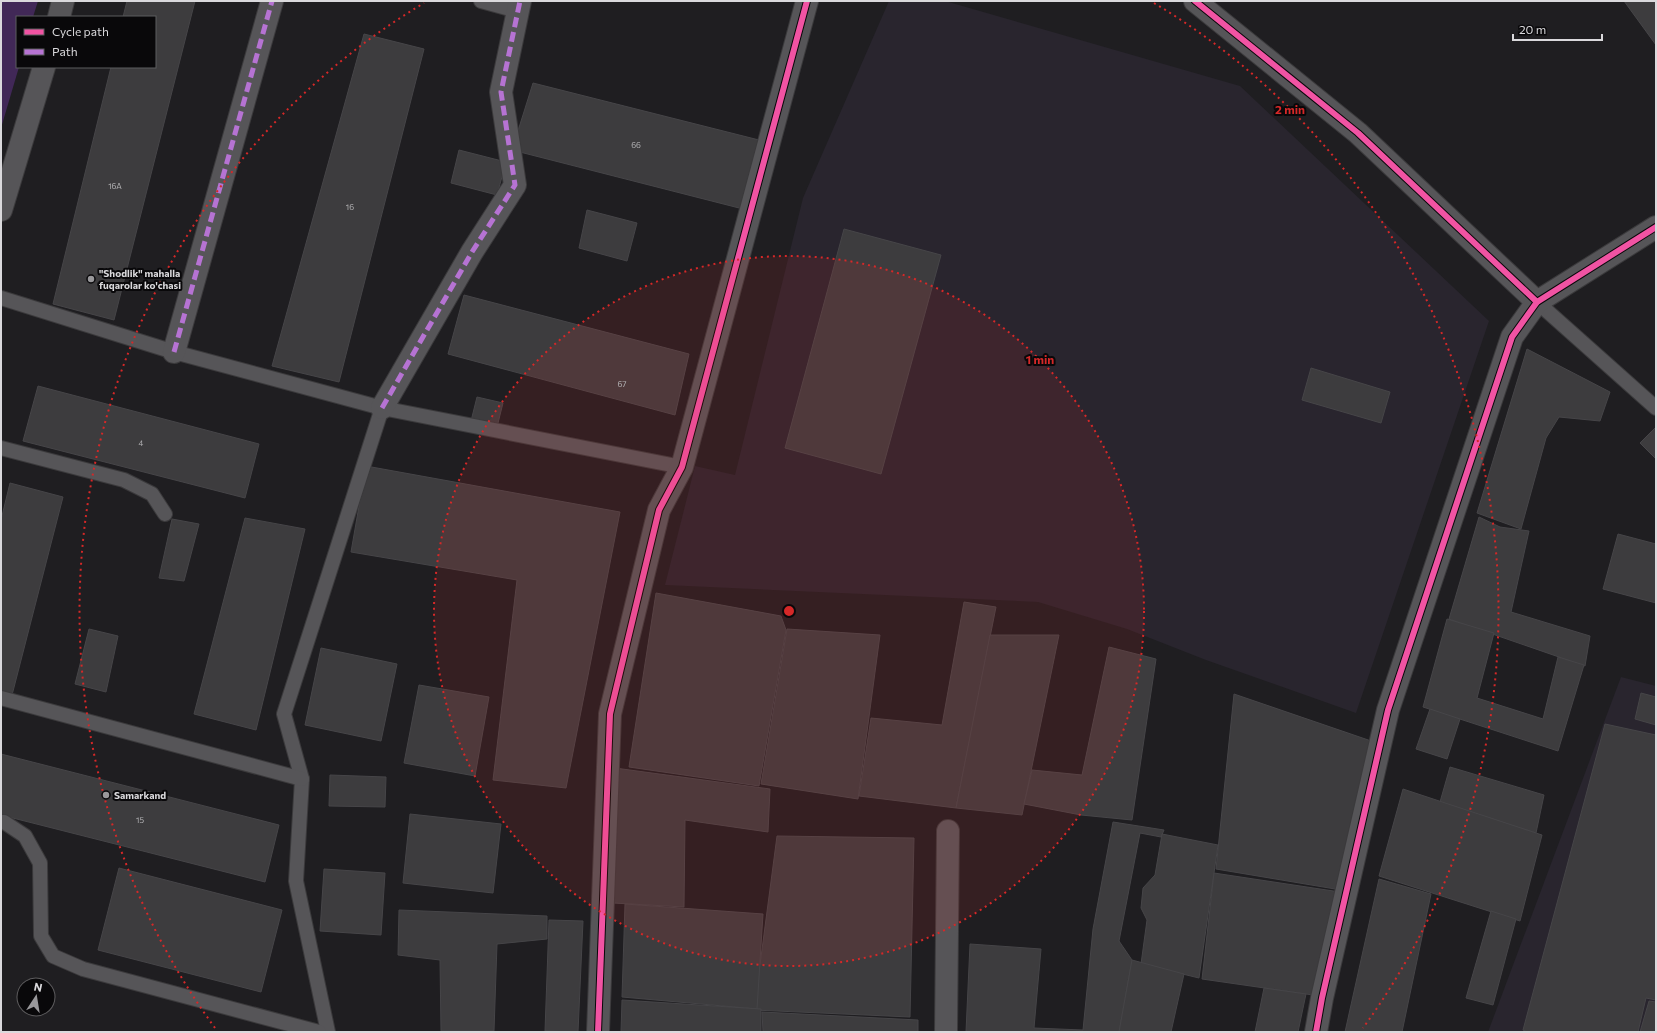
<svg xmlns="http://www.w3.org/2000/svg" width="1657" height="1033" viewBox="0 0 1657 1033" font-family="Commissioner,sans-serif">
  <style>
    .built { fill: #29252e }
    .green { fill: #412857 }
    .building { fill: #3d3c3e; stroke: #464548 }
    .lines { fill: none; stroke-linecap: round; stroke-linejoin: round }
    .lane-casing { stroke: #3b3a3c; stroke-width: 16 }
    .street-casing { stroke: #3b3a3c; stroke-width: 24 }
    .secondary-casing { stroke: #3b3a3c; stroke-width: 24 }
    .lane { stroke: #565558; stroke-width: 14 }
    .street { stroke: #565558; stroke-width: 22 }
    .secondary { stroke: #565558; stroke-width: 22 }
    .quiet { stroke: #b673d3; stroke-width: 5; stroke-dasharray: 10 5; stroke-linecap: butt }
    .cycleway-casing { stroke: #09080a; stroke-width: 8 }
    .cycleway { stroke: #f153a3; stroke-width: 6 }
    .ring { fill: none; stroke: #d62828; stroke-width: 2; stroke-dasharray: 2 4 }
    .poi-dot { fill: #99989b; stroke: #09080a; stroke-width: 1.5 }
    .labels { text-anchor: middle; stroke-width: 4; stroke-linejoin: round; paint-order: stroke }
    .number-label { font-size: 8px; fill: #b3b2b4 }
    .poi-label { font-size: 10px; font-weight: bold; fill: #dad9dc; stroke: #09080a; text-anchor: start }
    .centre { fill: #d62828; stroke: #09080a; stroke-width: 2 }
    .ring-label { font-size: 12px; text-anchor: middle; font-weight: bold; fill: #d62828; stroke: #09080a; stroke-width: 4; stroke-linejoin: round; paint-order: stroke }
  </style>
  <rect width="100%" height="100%" fill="#1f1e21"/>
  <!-- built -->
  <g class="built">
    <path d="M889 1H945L1240 86 1489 321 1356 713 1206 660 1127 629 1038 602 665 585 695 466 735 475 803 198Z"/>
    <path d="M1621 677 1656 686V1032H1488Z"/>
  </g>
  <!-- green -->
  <path class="green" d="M1 1H38L33 17H17V67H19L1 128Z"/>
  <!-- building -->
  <g class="building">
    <path d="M127 1H195L114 320 53 304 111 67H155V17H123Z"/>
    <path d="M1624 1H1656V45Z"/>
    <path d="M364 34 424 49 339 382 272 366Z"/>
    <path d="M533 83 759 140 743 209 512 150Z"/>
    <path d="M459 150 506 162 497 195 451 183Z"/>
    <path d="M587 210 637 223 627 261 579 248Z"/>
    <path d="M844 229 941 255 881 474 785 448Z"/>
    <path d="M464 295 689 354 675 415 448 354Z"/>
    <path d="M1527 349 1610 392 1600 421 1559 417 1546 438 1521 529 1477 513Z"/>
    <path d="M1311 368 1390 392 1381 423 1302 400Z"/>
    <path d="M38 386 259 444 245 498 23 441Z"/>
    <path d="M477 397 503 403 497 427 471 421Z"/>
    <path d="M1656 427V459L1640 443Z"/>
    <path d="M366 466 620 512 566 788 493 780 517 580 351 552Z"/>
    <path d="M10 483 63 497 11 699 1 696V520Z"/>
    <path d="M1479 517 1500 527 1529 531 1511 612 1590 636 1585 666 1449 619Z"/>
    <path d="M245 518 305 529 256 730 194 714Z"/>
    <path d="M172 519 199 524 184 581 159 578Z"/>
    <path d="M1618 534 1656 544V603L1603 589Z"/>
    <path d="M656 593 781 616 786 630 759 786 629 767Z"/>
    <path d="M964 602 996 607 956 808 859 796 871 718 942 725Z"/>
    <path d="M1447 619 1494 633 1477 698 1543 719 1558 657 1584 665 1558 751 1423 707Z"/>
    <path d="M89 629 118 636 106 692 75 684Z"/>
    <path d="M787 629 880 635 858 799 761 784Z"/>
    <path d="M990 635H1059L1022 815 956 808Z"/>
    <path d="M1109 647 1156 659 1132 820 1081 815 1024 804 1032 770 1082 775Z"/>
    <path d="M321 648 397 664 381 741 305 725Z"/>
    <path d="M419 685 489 697 475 776 404 763Z"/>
    <path d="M1641 693 1656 697V725L1635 719Z"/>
    <path d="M1234 694 1380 744 1347 891 1216 869Z"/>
    <path d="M1430 709 1460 719 1447 759 1416 749Z"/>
    <path d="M1605 724 1656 735V1000L1646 998 1638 1032H1527L1523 1030Z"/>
    <path d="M1 754 279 825 265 882 1 815Z"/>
    <path d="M1450 767 1544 795 1536 833 1440 802Z"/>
    <path d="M615 768 770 789 768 832 685 820 684 907 613 903Z"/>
    <path d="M330 775 386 777 385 807 329 806Z"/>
    <path d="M1403 789 1542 835 1520 921 1379 876Z"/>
    <path d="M410 814 501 824 493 893 403 883Z"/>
    <path d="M1113 822 1164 830 1161 837 1140 833 1119 941 1132 960 1119 1032H966L970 944 1041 949 1034 1028 1083 1030 1093 929Z"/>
    <path d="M1162 834 1218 845 1199 978 1141 964 1147 920 1141 908 1143 888 1155 875Z"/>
    <path d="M777 836 914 838 910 1017 754 1010Z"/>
    <path d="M119 868 282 910 261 992 98 950Z"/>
    <path d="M324 869 385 873 381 935 320 931Z"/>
    <path d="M1214 873 1340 892 1313 995 1202 979Z"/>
    <path d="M1379 879 1431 894 1402 1032H1345Z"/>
    <path d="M625 904 763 914 757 1009 622 997Z"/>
    <path d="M399 910 547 916V939L497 944 494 1031H441L440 960 398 955Z"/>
    <path d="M1491 911 1516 919 1493 1005 1466 998Z"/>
    <path d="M549 920 583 921 578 1032 545 1031Z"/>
    <path d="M1132 960 1184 974 1171 1032H1119Z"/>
    <path d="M1264 988 1306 994 1298 1032H1255Z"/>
    <path d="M622 1000 761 1009V1032H621Z"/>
    <path d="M1649 1001 1656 1002V1032H1640Z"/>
    <path d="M762 1012 918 1020V1032H763Z"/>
  </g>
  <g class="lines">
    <!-- lane casing -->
    <g class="lane-casing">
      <g id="lane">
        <path d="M481 1 517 11"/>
        <path d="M1 298 174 352 382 408 284 714 302 779 296 881 328 1032"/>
        <path d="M1537 302 1656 408"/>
        <path d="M382 408 682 467"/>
        <path d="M1 448 124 480 152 494 165 514"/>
        <path d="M1 698 302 779"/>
        <path d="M1 822H4L25 836 40 863 41 936 53 956 83 969 319 1032"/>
      </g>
    </g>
    <!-- street casing -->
    <g class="street-casing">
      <g id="street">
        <path d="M1195 1 1358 133 1537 302"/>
        <path d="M174 352 272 1"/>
        <path d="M382 408 472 252 515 185 501 92 520 1"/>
        <path d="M598 1032 610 714 659 510 682 467 807 1"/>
        <path d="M946 1032 948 831"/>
        <path d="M1316 1032 1322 998 1388 710 1512 337 1537 302 1656 227"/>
      </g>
    </g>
    <!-- secondary casing -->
    <g class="secondary-casing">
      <g id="secondary">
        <path d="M59 17 63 1"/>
        <path d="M1 210 44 67"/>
      </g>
    </g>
    <!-- lane -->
    <use href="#lane" class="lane"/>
    <!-- street -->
    <use href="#street" class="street"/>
    <!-- secondary -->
    <use href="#secondary" class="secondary"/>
    <!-- quiet -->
    <g class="quiet">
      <path d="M174 352 272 1"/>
      <path d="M382 408 472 252 515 185 501 92 520 1"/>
    </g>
    <!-- cycleway casing -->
    <g class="cycleway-casing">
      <g id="cycleway">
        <path d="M1195 1 1358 133 1537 302"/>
        <path d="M598 1032 610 714 659 510 682 467 807 1"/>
        <path d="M1316 1032 1322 998 1388 710 1512 337 1537 302 1656 227"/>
      </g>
    </g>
    <!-- cycleway -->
    <use href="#cycleway" class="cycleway"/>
  </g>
  <!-- distance rings -->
  <circle cx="789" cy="611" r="355" fill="#d62828" fill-opacity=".12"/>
  <g class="ring">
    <circle cx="789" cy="611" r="355"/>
    <path d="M215 1028A709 709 0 0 1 424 3M1154 3A709 709 0 0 1 1363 1028"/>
  </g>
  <!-- markers -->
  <g class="poi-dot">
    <circle cx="91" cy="279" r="4"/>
    <circle cx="106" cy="795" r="4"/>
  </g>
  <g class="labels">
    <!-- number labels -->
    <g class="number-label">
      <text x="636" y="148">66</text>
      <text x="115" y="189">16A</text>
      <text x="350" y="210">16</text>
      <text x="622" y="387">67</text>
      <text x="141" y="446">4</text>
      <text x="140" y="823">15</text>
    </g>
    <!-- poi labels -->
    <g class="poi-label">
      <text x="99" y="277">"Shodlik" mahalla<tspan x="99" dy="12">fuqarolar ko'chasi</tspan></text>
      <text x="114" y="799">Samarkand</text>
    </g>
  </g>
  <circle cx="789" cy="611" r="6" class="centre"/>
  <g class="ring-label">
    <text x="1290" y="114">2 min</text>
    <text x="1040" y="364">1 min</text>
  </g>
  <!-- border -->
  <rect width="1657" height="1033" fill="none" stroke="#dad9dc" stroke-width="4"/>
  <!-- legend -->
  <rect x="16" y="16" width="140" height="52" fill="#09080a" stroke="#5d5c5e"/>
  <rect x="24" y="29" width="20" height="6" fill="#f153a3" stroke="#5d5c5e"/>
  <text x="52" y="36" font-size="12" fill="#dad9dc">Cycle path</text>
  <rect x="24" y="49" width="20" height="6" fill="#b673d3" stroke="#5d5c5e"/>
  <text x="52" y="56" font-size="12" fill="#dad9dc">Path</text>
  <!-- north arrow -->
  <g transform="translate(36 997) rotate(12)"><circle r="19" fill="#09080a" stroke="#5d5c5e"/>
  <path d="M0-3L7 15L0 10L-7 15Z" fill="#99989b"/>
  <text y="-6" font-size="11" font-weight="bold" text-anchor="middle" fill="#dad9dc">N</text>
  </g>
  <!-- scale -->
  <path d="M1513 34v6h89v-6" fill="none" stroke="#dad9dc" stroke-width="2"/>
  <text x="1519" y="34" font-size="12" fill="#dad9dc" stroke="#09080a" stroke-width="3" paint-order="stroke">20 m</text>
</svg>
